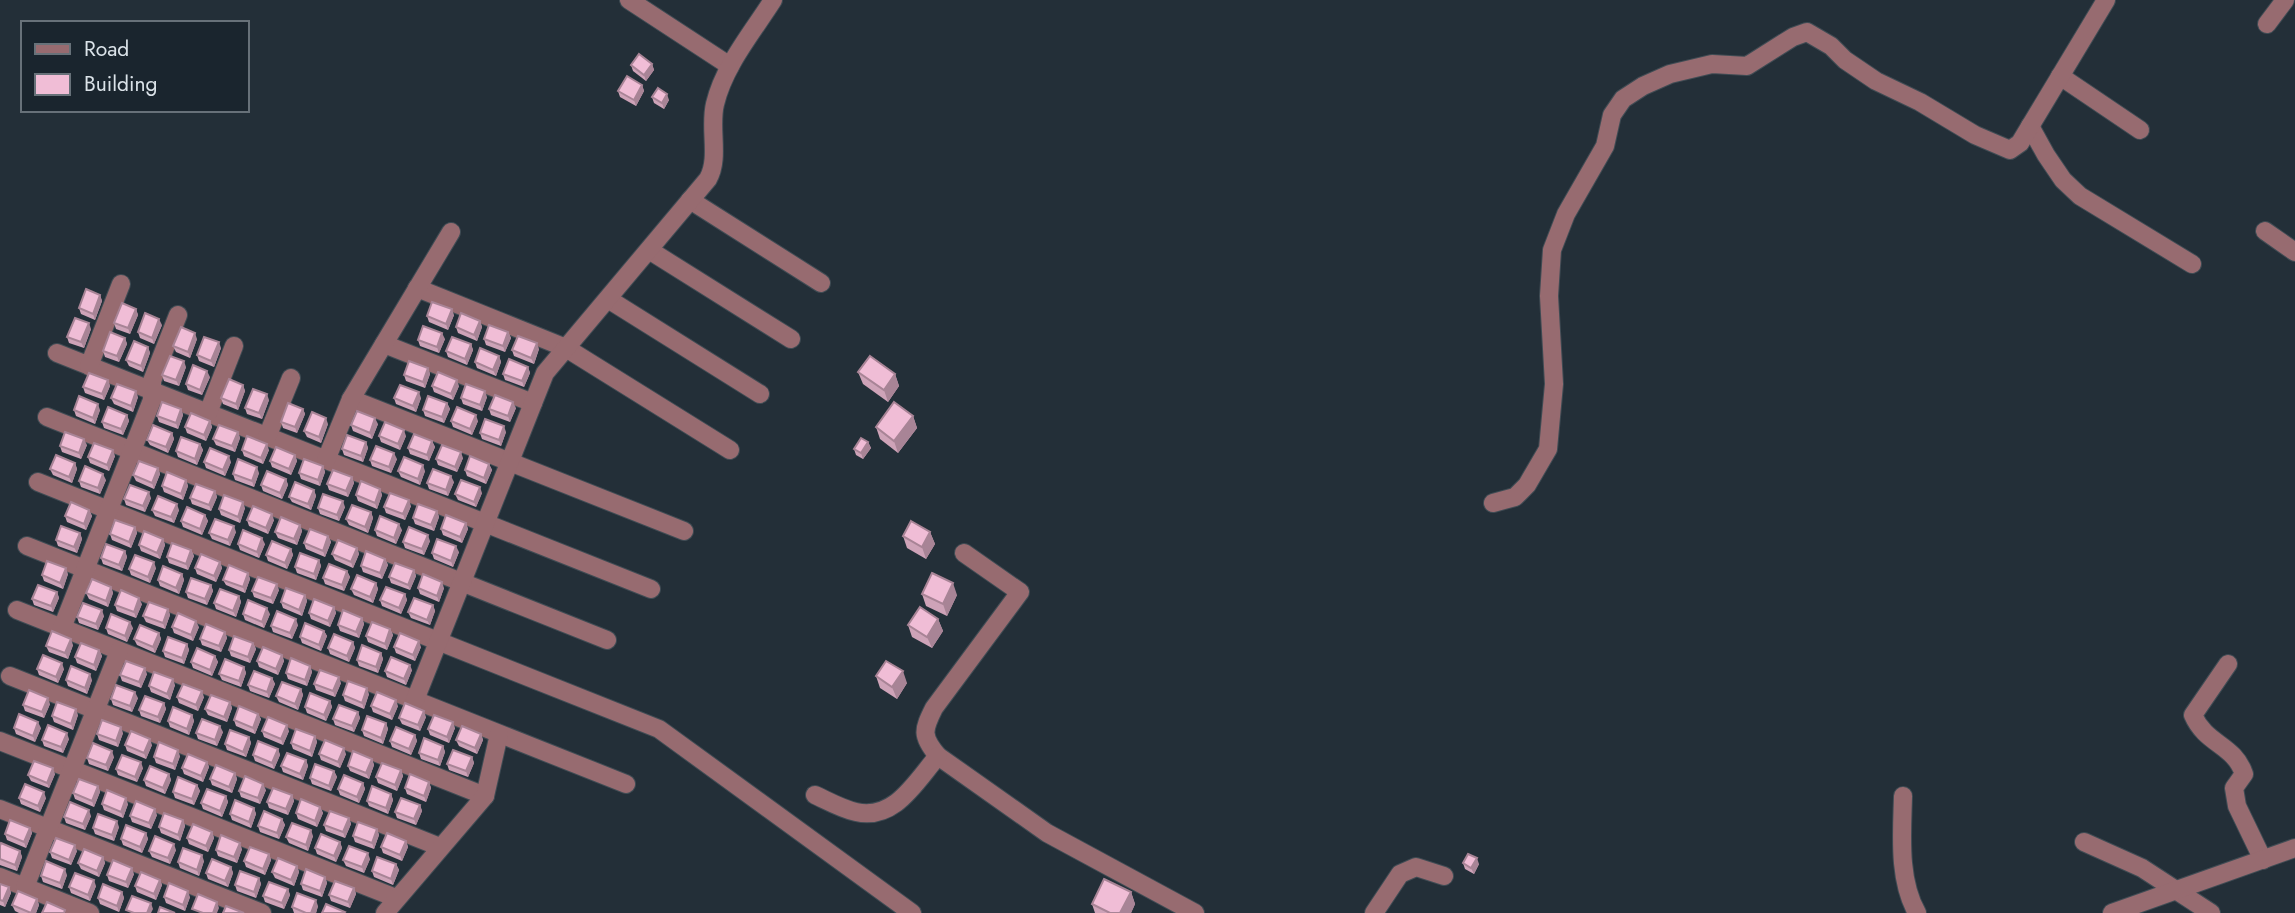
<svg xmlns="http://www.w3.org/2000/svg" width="2295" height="913" viewBox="0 0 2295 913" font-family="Jost,sans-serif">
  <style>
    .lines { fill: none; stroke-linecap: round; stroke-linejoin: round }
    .minor-casing { stroke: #404c54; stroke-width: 20 }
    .minor { stroke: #976b70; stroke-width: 18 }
    .wall { fill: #cea3b8 }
    .shaded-wall { fill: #a88496 }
    .building { fill: #f0bdd6; stroke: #a88496; stroke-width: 2 }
  </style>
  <rect width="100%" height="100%" fill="#232f38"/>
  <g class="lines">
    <!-- minor casing -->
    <g class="minor-casing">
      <g id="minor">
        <path d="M629 0 730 66"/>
        <path d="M2267 24 2285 0"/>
        <path d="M2060 76 2140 130"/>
        <path d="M2030 126 2046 155 2063 180 2080 196 2192 264"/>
        <path d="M690 200 821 283"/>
        <path d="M2265 231 2295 252"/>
        <path d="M649 250 791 339"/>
        <path d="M417 288 566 348 730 450"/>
        <path d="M608 299 760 394"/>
        <path d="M384 344 533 403"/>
        <path d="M57 353 651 589"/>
        <path d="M89 366 121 284"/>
        <path d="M351 399 684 531"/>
        <path d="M208 413 234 346"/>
        <path d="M47 417 607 640"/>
        <path d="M267 437 291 378"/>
        <path d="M326 460 351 399 451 232"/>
        <path d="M38 482 659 729 912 913"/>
        <path d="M1493 503 1515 497 1527 485 1548 449 1554 384 1549 296 1552 250 1566 214 1605 146 1612 115 1623 99 1643 86 1670 74 1712 64 1747 66 1793 37 1807 32 1831 46 1845 60 1876 81 1920 102 1975 135 2010 150 2020 143 2106 0"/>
        <path d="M27 546 626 784"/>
        <path d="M964 553 1020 592 934 708C923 730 921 736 938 756L1047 833 1195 913"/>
        <path d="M17 610 485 796"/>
        <path d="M62 628 152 400V381L178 315"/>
        <path d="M2228 664 2193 715C2206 745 2234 744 2244 774L2234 788 2237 806 2263 860"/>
        <path d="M10 676 440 847"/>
        <path d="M415 700 545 373 708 179C720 158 709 128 715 104 724 66 752 33 773 0"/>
        <path d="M0 741 396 898"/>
        <path d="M815 795C828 801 842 809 856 812 895 821 916 781 938 756"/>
        <path d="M1903 796C1902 835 1898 879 1917 913"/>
        <path d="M0 809 262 913"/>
        <path d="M2084 842 2142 868 2211 913"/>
        <path d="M0 877 90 913"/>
        <path d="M25 887 119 651"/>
        <path d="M385 913 485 796 499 734"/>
        <path d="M1374 913 1400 874 1416 867 1444 876"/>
        <path d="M2112 913 2295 848"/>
      </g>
    </g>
    <!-- minor -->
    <use href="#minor" class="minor"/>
  </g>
  <!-- wall -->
  <g class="wall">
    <path d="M652 64 654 70 646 81 633 71 631 65Z"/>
    <path d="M642 85 644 91 636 106 620 97 618 91Z"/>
    <path d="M652 97 669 100 664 109 654 103Z"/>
    <path d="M100 295 102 301 95 320 81 314 79 308Z"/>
    <path d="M136 309 138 315 130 334 116 329 114 323Z"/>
    <path d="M454 315 448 330 429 322 427 316Z"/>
    <path d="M480 321 482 327 477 341 458 333 456 327Z"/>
    <path d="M162 325 154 344 140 338 138 332Z"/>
    <path d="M91 329 84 348 69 343 67 337Z"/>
    <path d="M508 332 511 338 505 352 486 345 484 339Z"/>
    <path d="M125 338 127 344 119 362 105 357 103 351Z"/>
    <path d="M197 339 190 358 176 352 173 346Z"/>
    <path d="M445 339 439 353 420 346 418 340Z"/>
    <path d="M471 344 473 350 467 365 448 357 446 351Z"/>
    <path d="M148 347 150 353 143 372 129 366 126 360Z"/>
    <path d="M221 348 214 367 199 361 197 355Z"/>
    <path d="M539 349 534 364 514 356 512 350Z"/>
    <path d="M499 356 501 362 496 376 477 368 475 362Z"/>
    <path d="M186 367 179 386 164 381 162 375Z"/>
    <path d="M528 367 530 373 524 387 505 380 503 374Z"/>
    <path d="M428 368 430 374 425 388 406 381 404 375Z"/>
    <path d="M858 372 895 374 899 386 888 402 863 384Z"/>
    <path d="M210 377 202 395 188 390 186 384Z"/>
    <path d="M108 380 110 386 104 400 85 393 83 387Z"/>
    <path d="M243 385 245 391 238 410 223 404 221 398Z"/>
    <path d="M432 386H459L453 400 434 392Z"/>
    <path d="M138 397 133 412 114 404 111 398Z"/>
    <path d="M487 397 482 411 463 404 461 398Z"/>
    <path d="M394 398H421L416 412 396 404Z"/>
    <path d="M269 400 262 419 247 414 245 408Z"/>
    <path d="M447 403 450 409 444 423 425 416 423 410Z"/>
    <path d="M516 408 510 422 491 415 489 409Z"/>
    <path d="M181 409 183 415 178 429 159 422 157 416Z"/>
    <path d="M303 409 305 414 297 433 283 428 281 422Z"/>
    <path d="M74 410H100L95 424 76 416Z"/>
    <path d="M127 415 129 421 123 435 104 428 102 422Z"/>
    <path d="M913 416 917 428 898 453 880 439 876 427Z"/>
    <path d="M210 421 212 427 206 441 187 433 185 427Z"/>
    <path d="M451 421H478L472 435 453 427Z"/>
    <path d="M328 424 321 443 307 437 304 431Z"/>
    <path d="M378 424 372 439 353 431 351 425Z"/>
    <path d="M238 432 240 438 235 452 216 445 213 439Z"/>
    <path d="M506 432 501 446 482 439 480 433Z"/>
    <path d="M172 433 174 439 168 453 150 445 147 440Z"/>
    <path d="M379 436H406L400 450 381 442Z"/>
    <path d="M432 441 435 447 429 461 410 454 408 448Z"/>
    <path d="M366 442 368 448 363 462 344 455 342 449Z"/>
    <path d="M868 442 871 448 863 459 856 455 854 449Z"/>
    <path d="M200 444 203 450 197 465 178 457 176 451Z"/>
    <path d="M87 445 81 459 62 452 60 446Z"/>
    <path d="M242 450H269L263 464 244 456Z"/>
    <path d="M295 455 297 461 291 475 272 467 270 461Z"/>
    <path d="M115 456 109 471 90 463 88 457Z"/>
    <path d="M463 458 457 472 438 465 436 459Z"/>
    <path d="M397 459 391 473 372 466 370 460Z"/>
    <path d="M204 462H231L225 476 206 468Z"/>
    <path d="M75 463 77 469 72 483 53 475 50 469Z"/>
    <path d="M489 464 492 470 486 484 467 476 465 470Z"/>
    <path d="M323 466 325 472 320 486 301 479 299 473Z"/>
    <path d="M158 468 160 474 154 489 136 481 133 475Z"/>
    <path d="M398 471H425L420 485 401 477Z"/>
    <path d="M259 473 254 487 235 480 233 474Z"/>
    <path d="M352 477 354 483 348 497 329 490 327 484Z"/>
    <path d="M286 479 288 485 282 499 263 491 261 485Z"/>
    <path d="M106 480 100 494 81 487 79 481Z"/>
    <path d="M186 480 188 486 183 500 164 492 162 486Z"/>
    <path d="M454 482 448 496 429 489 427 483Z"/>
    <path d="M380 489 382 495 377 509 358 501 356 495Z"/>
    <path d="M314 490 316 496 311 510 292 502 289 497Z"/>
    <path d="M215 491 217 497 211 511 192 504 190 498Z"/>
    <path d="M482 493 476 507 458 500 455 494Z"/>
    <path d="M151 498 145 512 126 505 124 499Z"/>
    <path d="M411 506 405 520 386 513 384 507Z"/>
    <path d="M345 507 339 521 320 514 318 508Z"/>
    <path d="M245 508 240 523 221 515 219 509Z"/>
    <path d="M89 510 92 516 86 530 67 522 65 516Z"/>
    <path d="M152 510H179L174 523 155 516Z"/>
    <path d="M437 511 439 517 434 531 415 524 413 518Z"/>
    <path d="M371 512 373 518 368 533 349 525 346 519Z"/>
    <path d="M205 515 208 521 202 535 183 527 181 521Z"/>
    <path d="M247 520H274L268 534 249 526Z"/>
    <path d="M466 523 468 529 462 543 443 535 441 529Z"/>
    <path d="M300 525 302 531 297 545 278 538 275 532Z"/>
    <path d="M135 527 137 533 131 548 112 540 110 534Z"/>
    <path d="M375 530H402L396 544 377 536Z"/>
    <path d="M236 532 230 546 212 539 209 533Z"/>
    <path d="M930 532 935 544 926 559 907 548 903 536Z"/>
    <path d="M80 533 82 539 77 553 58 546 56 540Z"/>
    <path d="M328 536 331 542 325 557 306 549 304 543Z"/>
    <path d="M163 539 165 545 160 559 141 551 139 545Z"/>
    <path d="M430 541 424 555 405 548 403 542Z"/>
    <path d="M238 544H265L259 558 240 550Z"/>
    <path d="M357 548 359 554 353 568 335 560 332 554Z"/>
    <path d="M291 549 293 555 287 569 268 561 266 555Z"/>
    <path d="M191 550 194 556 188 570 169 563 167 557Z"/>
    <path d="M125 551 127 557 122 571 103 564 101 558Z"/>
    <path d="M459 552 453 567 434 559 432 553Z"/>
    <path d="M385 559 388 565 382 579 363 572 361 566Z"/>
    <path d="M319 560 321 566 316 580 297 573 295 567Z"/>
    <path d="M220 562 222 568 216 582 197 574 195 568Z"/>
    <path d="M156 568 150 583 131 575 129 569Z"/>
    <path d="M414 570 416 576 410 590 391 583 389 577Z"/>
    <path d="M347 571 350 577 344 591 325 584 323 578Z"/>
    <path d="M248 573 250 579 245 593 226 585 223 580Z"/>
    <path d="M68 574 63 589 44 581 42 575Z"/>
    <path d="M182 574 184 580 179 594 160 586 158 580Z"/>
    <path d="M376 583 378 589 373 603 354 595 351 589Z"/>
    <path d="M211 585 213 591 207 605 188 598 186 592Z"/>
    <path d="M111 587 113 593 108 607 89 599 86 593Z"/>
    <path d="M418 588H444L439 602 420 594Z"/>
    <path d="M279 590 273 604 254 597 252 591Z"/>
    <path d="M57 592 59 598 53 612 34 605 32 599Z"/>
    <path d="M405 594 407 600 401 614 382 606 380 600Z"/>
    <path d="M922 594 957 595 947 616 926 606Z"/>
    <path d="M305 595 307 601 302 616 283 608 281 602Z"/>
    <path d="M239 596 241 602 236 617 216 609 214 603Z"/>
    <path d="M142 604 136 618 117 611 115 605Z"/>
    <path d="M433 605 435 611 430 625 411 618 408 612Z"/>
    <path d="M334 607 336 613 330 627 311 619 309 613Z"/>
    <path d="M168 609 170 615 165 629 146 622 143 616Z"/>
    <path d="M243 614H270L264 628 245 620Z"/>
    <path d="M104 616 98 630 79 623 77 617Z"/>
    <path d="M362 618 364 624 359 638 340 631 338 625Z"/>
    <path d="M938 619 943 631 932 648 912 637 908 625Z"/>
    <path d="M298 625 292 639 273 632 271 626Z"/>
    <path d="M172 627H199L193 641 174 633Z"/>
    <path d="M106 628H133L127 642 108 634Z"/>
    <path d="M390 629 393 635 387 650 368 642 366 636Z"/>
    <path d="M324 631 327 636 321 651 302 643 300 637Z"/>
    <path d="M225 632 227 638 221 652 202 645 200 639Z"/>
    <path d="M159 633 161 639 155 653 137 645 134 639Z"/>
    <path d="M353 642 355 648 349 662 330 654 328 648Z"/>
    <path d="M253 643 256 649 250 663 231 656 229 650Z"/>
    <path d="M187 644 189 650 184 664 165 657 163 651Z"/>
    <path d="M73 645 68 659 49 652 46 646Z"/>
    <path d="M394 647H421L415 661 396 653Z"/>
    <path d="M99 650 102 656 96 671 77 663 75 657Z"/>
    <path d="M381 653 383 659 378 673 359 666 357 660Z"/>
    <path d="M282 655 284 661 278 675 259 667 257 661Z"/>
    <path d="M215 656 218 662 212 676 193 668 191 662Z"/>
    <path d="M310 666 312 672 307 686 288 679 286 673Z"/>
    <path d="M244 667 246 673 241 687 222 680 219 674Z"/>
    <path d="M37 669H64L58 683 39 675Z"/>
    <path d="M412 670 406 685 387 677 385 671Z"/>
    <path d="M147 674 141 688 122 681 120 675Z"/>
    <path d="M876 676 907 683 897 699 880 688Z"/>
    <path d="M272 678 275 684 269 698 250 691 248 685Z"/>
    <path d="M66 680H92L87 694 68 686Z"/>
    <path d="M341 683 335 697 316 690 314 684Z"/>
    <path d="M175 685 170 700 151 692 149 686Z"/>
    <path d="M301 689 303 695 298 710 279 702 276 696Z"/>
    <path d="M369 694 364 709 345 701 343 695Z"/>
    <path d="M177 697H204L198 711 179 703Z"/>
    <path d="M138 698 132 712 113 705 111 699Z"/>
    <path d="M330 701 332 707 326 721 307 713 305 707Z"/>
    <path d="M230 702 232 708 227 722 208 715 205 709Z"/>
    <path d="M164 703 166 709 160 723 141 716 139 710Z"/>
    <path d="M50 704 44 718 25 711 23 705Z"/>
    <path d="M371 706H398L392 720 373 712Z"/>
    <path d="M358 712 360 718 354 732 335 725 333 719Z"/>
    <path d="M258 714 261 719 255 734 236 726 234 720Z"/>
    <path d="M78 715 73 730 54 722 52 716Z"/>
    <path d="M192 715 194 721 189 735 170 727 168 721Z"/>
    <path d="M426 717 420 731 402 724 399 718Z"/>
    <path d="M386 723 388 729 383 744 364 736 362 730Z"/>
    <path d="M14 728H41L35 742 16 734Z"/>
    <path d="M455 728 449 743 430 735 428 729Z"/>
    <path d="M262 731H289L283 745 264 737Z"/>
    <path d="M223 732 217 746 198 739 196 733Z"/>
    <path d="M123 733 118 747 99 740 97 734Z"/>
    <path d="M481 734 483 740 477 754 459 746 456 740Z"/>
    <path d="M415 735 417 741 411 755 392 747 390 741Z"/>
    <path d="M315 736 317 742 312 757 293 749 291 743Z"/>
    <path d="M249 737 251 743 246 757 227 750 225 744Z"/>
    <path d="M69 739 63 753 44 746 42 740Z"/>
    <path d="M125 745H152L146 759 127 751Z"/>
    <path d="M443 746 445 752 440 766 421 759 419 753Z"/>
    <path d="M278 749 280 755 274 769 255 761 253 755Z"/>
    <path d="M319 754H346L340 768 321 760Z"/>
    <path d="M180 756 175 770 156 763 154 757Z"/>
    <path d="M114 757 108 771 89 764 87 758Z"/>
    <path d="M472 757 474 763 468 777 449 770 447 764Z"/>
    <path d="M372 759 374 765 369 779 350 771 348 766Z"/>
    <path d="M306 760 308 766 303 780 283 772 281 766Z"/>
    <path d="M207 762 209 767 203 782 184 774 182 768Z"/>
    <path d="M143 768 137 782 118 775 116 769Z"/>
    <path d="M401 770 403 776 397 791 378 783 376 777Z"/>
    <path d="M334 771 337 777 331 791 312 784 310 778Z"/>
    <path d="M235 773 237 779 232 793 212 785 210 779Z"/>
    <path d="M55 774 49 788 31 781 28 775Z"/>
    <path d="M169 774 171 780 165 794 146 786 144 780Z"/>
    <path d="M429 782 431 788 426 802 407 794 405 788Z"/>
    <path d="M363 783 365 789 359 803 340 795 338 789Z"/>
    <path d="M197 785 200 791 194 805 175 798 173 792Z"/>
    <path d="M98 786 100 792 94 807 75 799 73 793Z"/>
    <path d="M266 790 260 804 241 797 239 791Z"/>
    <path d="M391 794 393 800 388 814 369 806 367 801Z"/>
    <path d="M292 795 294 801 288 815 269 808 267 802Z"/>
    <path d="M226 796 228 802 222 817 203 809 201 803Z"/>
    <path d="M19 798H46L40 812 21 804Z"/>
    <path d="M102 804H128L123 818 104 810Z"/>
    <path d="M420 805 422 811 416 825 397 818 395 812Z"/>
    <path d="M320 807 323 813 317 827 298 819 296 813Z"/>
    <path d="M254 808 256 814 251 828 232 820 230 814Z"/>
    <path d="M157 815 151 829 132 822 130 816Z"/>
    <path d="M91 816 85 830 66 823 64 817Z"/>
    <path d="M349 818 351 824 345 838 326 831 324 825Z"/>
    <path d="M282 819 285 825 279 839 260 832 258 826Z"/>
    <path d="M183 820 185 826 180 841 161 833 159 827Z"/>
    <path d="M119 827 114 841 95 834 93 828Z"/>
    <path d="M30 828 32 833 26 848 7 840 5 834Z"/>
    <path d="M377 829 379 835 374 849 355 842 353 836Z"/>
    <path d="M212 832 214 838 208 852 189 844 187 838Z"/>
    <path d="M146 833 148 839 142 853 123 845 121 839Z"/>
    <path d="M313 836 308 851 289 843 286 837Z"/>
    <path d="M406 841 408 847 402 861 383 853 381 847Z"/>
    <path d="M340 842 342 848 336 862 317 854 315 848Z"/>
    <path d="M0 846 20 851 22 857 17 871 0 865Z"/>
    <path d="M242 849 237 863 218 856 216 850Z"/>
    <path d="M176 850 170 864 152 857 149 851Z"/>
    <path d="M77 851 71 865 52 858 50 852Z"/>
    <path d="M269 854 271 860 265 875 246 867 244 861Z"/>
    <path d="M103 857 105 863 99 877 81 869 78 863Z"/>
    <path d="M370 859 364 873 346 866 343 860Z"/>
    <path d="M204 861 199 876 180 868 178 862Z"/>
    <path d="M1463 863 1479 864 1474 874 1465 869Z"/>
    <path d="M396 864 399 870 393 885 374 877 372 871Z"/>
    <path d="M297 866 299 872 294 886 275 878 272 872Z"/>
    <path d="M231 867 233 873 228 887 208 879 206 873Z"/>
    <path d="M134 874 128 888 109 881 107 875Z"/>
    <path d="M67 875 62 889 43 882 41 876Z"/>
    <path d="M325 877 327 883 322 897 303 890 301 884Z"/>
    <path d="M259 878 261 884 256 898 237 891 235 885Z"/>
    <path d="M160 880 162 885 156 900 137 892 135 886Z"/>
    <path d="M0 884 9 887 11 893 5 907 0 905Z"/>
    <path d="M96 886 90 901 71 893 69 887Z"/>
    <path d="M354 888 356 894 350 908 331 901 329 895Z"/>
    <path d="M288 889 290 895 284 909 265 902 263 896Z"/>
    <path d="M122 892 124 898 119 912 100 904 98 898Z"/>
    <path d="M1131 892 1135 904 1131 913H1095L1092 904Z"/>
    <path d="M164 897H190L185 911 166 903Z"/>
    <path d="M37 899 39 905 36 913H19L15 911 12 905Z"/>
    <path d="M318 906 316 913H294L292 907Z"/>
  </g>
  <!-- shaded-wall -->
  <g class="shaded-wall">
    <path d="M652 64 654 70 646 81 644 75Z"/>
    <path d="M642 85 644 91 636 106 634 100Z"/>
    <path d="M667 94 669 100 664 109 662 103Z"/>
    <path d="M100 295 102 301 95 320 93 314Z"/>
    <path d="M136 309 138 315 130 334 128 328Z"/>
    <path d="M452 309 454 315 448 330 446 324Z"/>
    <path d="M159 319 162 325 154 344 152 338Z"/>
    <path d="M480 321 482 327 477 341 474 335Z"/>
    <path d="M89 323 91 329 84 348 81 342Z"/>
    <path d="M508 332 511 338 505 352 503 346Z"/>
    <path d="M195 333 197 339 190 358 188 352Z"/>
    <path d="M442 333 445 339 439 353 437 347Z"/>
    <path d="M125 338 127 344 119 362 117 356Z"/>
    <path d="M219 342 221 348 214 367 211 361Z"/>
    <path d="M537 343 539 349 534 364 531 358Z"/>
    <path d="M471 344 473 350 467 365 465 359Z"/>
    <path d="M148 347 150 353 143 372 141 366Z"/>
    <path d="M499 356 501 362 496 376 493 370Z"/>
    <path d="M184 361 186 367 179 386 176 380Z"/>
    <path d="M528 367 530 373 524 387 522 381Z"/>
    <path d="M428 368 430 374 425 388 423 382Z"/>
    <path d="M207 371 210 377 202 395 200 390Z"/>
    <path d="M895 374 899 386 888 402 884 390Z"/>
    <path d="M108 380 110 386 104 400 102 394Z"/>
    <path d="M457 380 459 386 453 400 451 394Z"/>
    <path d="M243 385 245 391 238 410 236 404Z"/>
    <path d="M136 391 138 397 133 412 131 406Z"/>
    <path d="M485 391 487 397 482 411 480 405Z"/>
    <path d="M419 392 421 398 416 412 413 406Z"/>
    <path d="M267 394 269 400 262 419 259 413Z"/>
    <path d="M513 402 516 408 510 422 508 416Z"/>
    <path d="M447 403 450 409 444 423 442 417Z"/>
    <path d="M98 404 100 410 95 424 93 418Z"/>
    <path d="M181 409 183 415 178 429 176 423Z"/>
    <path d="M303 409 305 414 297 433 295 427Z"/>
    <path d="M127 415 129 421 123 435 121 429Z"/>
    <path d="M476 415 478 421 472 435 470 429Z"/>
    <path d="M913 416 917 428 898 453 894 441Z"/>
    <path d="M326 418 328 424 321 443 319 437Z"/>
    <path d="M375 418 378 424 372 439 370 433Z"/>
    <path d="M210 421 212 427 206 441 204 435Z"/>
    <path d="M504 426 506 432 501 446 499 440Z"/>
    <path d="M404 430 406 436 400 450 398 444Z"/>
    <path d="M238 432 240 438 235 452 232 446Z"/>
    <path d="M172 433 174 439 168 453 166 447Z"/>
    <path d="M84 439 87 445 81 459 79 453Z"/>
    <path d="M432 441 435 447 429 461 427 455Z"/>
    <path d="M366 442 368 448 363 462 361 456Z"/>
    <path d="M868 442 871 448 863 459 861 453Z"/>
    <path d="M200 444 203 450 197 465 195 459Z"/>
    <path d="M267 444 269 450 263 464 261 458Z"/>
    <path d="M113 450 115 456 109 471 107 465Z"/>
    <path d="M461 452 463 458 457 472 455 467Z"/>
    <path d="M394 453 397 459 391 473 389 467Z"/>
    <path d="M295 455 297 461 291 475 289 469Z"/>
    <path d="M229 456 231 462 225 476 223 470Z"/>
    <path d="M75 463 77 469 72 483 69 477Z"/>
    <path d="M489 464 492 470 486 484 484 478Z"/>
    <path d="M423 465 425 471 420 485 418 479Z"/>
    <path d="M323 466 325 472 320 486 318 480Z"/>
    <path d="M257 467 259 473 254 487 252 481Z"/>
    <path d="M158 468 160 474 154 489 152 483Z"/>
    <path d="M103 474 106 480 100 494 98 488Z"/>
    <path d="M451 476 454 482 448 496 446 490Z"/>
    <path d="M352 477 354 483 348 497 346 491Z"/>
    <path d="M286 479 288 485 282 499 280 493Z"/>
    <path d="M186 480 188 486 183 500 181 494Z"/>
    <path d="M480 487 482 493 476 507 474 502Z"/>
    <path d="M380 489 382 495 377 509 375 503Z"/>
    <path d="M314 490 316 496 311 510 308 504Z"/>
    <path d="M215 491 217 497 211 511 209 505Z"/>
    <path d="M149 492 151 498 145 512 143 506Z"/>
    <path d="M409 500 411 506 405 520 403 514Z"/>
    <path d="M343 501 345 507 339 521 337 515Z"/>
    <path d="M243 502 245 508 240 523 238 517Z"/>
    <path d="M177 504 179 510 174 523 171 517Z"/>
    <path d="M89 510 92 516 86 530 84 524Z"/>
    <path d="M437 511 439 517 434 531 431 525Z"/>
    <path d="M371 512 373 518 368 533 365 527Z"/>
    <path d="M272 514 274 520 268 534 266 528Z"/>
    <path d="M205 515 208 521 202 535 200 529Z"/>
    <path d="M466 523 468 529 462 543 460 537Z"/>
    <path d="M399 524 402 530 396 544 394 538Z"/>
    <path d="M300 525 302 531 297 545 294 539Z"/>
    <path d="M234 526 236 532 230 546 228 540Z"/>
    <path d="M135 527 137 533 131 548 129 542Z"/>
    <path d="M930 532 935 544 926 559 922 547Z"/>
    <path d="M80 533 82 539 77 553 74 547Z"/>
    <path d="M428 535 430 541 424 555 422 549Z"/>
    <path d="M328 536 331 542 325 557 323 551Z"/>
    <path d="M262 538 265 544 259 558 257 552Z"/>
    <path d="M163 539 165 545 160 559 157 553Z"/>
    <path d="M456 546 459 552 453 567 451 561Z"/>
    <path d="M357 548 359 554 353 568 351 562Z"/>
    <path d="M291 549 293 555 287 569 285 563Z"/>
    <path d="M191 550 194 556 188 570 186 564Z"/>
    <path d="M125 551 127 557 122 571 119 565Z"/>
    <path d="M385 559 388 565 382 579 380 573Z"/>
    <path d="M319 560 321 566 316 580 314 574Z"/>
    <path d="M154 562 156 568 150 583 148 577Z"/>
    <path d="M220 562 222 568 216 582 214 576Z"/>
    <path d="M66 568 68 574 63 589 60 583Z"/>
    <path d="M414 570 416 576 410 590 408 585Z"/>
    <path d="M347 571 350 577 344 591 342 585Z"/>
    <path d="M248 573 250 579 245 593 243 587Z"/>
    <path d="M182 574 184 580 179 594 176 588Z"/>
    <path d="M442 582 444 588 439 602 437 596Z"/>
    <path d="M376 583 378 589 373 603 370 597Z"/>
    <path d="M953 583 957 595 947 616 943 604Z"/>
    <path d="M277 584 279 590 273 604 271 598Z"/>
    <path d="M211 585 213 591 207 605 205 599Z"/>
    <path d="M111 587 113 593 108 607 106 601Z"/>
    <path d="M57 592 59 598 53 612 51 606Z"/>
    <path d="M405 594 407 600 401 614 399 608Z"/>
    <path d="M305 595 307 601 302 616 299 610Z"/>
    <path d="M239 596 241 602 236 617 233 611Z"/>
    <path d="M139 598 142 604 136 618 134 612Z"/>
    <path d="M433 605 435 611 430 625 427 620Z"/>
    <path d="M334 607 336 613 330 627 328 621Z"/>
    <path d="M267 608 270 614 264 628 262 622Z"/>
    <path d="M168 609 170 615 165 629 163 623Z"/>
    <path d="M102 610 104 616 98 630 96 624Z"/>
    <path d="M362 618 364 624 359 638 356 632Z"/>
    <path d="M296 619 298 625 292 639 290 633Z"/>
    <path d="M938 619 943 631 932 648 927 637Z"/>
    <path d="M196 621 199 627 193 641 191 635Z"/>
    <path d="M130 622 133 628 127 642 125 636Z"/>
    <path d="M390 629 393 635 387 650 385 644Z"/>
    <path d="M324 631 327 636 321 651 319 645Z"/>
    <path d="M225 632 227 638 221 652 219 646Z"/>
    <path d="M159 633 161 639 155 653 153 647Z"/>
    <path d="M71 639 73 645 68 659 65 653Z"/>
    <path d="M419 641 421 647 415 661 413 655Z"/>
    <path d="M353 642 355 648 349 662 347 656Z"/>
    <path d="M253 643 256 649 250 663 248 657Z"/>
    <path d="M187 644 189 650 184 664 182 658Z"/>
    <path d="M99 650 102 656 96 671 94 665Z"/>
    <path d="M381 653 383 659 378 673 376 667Z"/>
    <path d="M282 655 284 661 278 675 276 669Z"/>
    <path d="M215 656 218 662 212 676 210 670Z"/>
    <path d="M62 663 64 669 58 683 56 677Z"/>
    <path d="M410 665 412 670 406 685 404 679Z"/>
    <path d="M310 666 312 672 307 686 305 680Z"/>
    <path d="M244 667 246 673 241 687 239 681Z"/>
    <path d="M145 668 147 674 141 688 139 682Z"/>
    <path d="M903 671 907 683 897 699 892 687Z"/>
    <path d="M90 674 92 680 87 694 85 688Z"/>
    <path d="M339 677 341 683 335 697 333 691Z"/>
    <path d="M272 678 275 684 269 698 267 692Z"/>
    <path d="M173 679 175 685 170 700 167 694Z"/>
    <path d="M367 688 369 694 364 709 362 703Z"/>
    <path d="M301 689 303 695 298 710 295 704Z"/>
    <path d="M202 691 204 697 198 711 196 705Z"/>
    <path d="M135 692 138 698 132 712 130 706Z"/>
    <path d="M48 698 50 704 44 718 42 712Z"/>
    <path d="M396 700 398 706 392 720 390 714Z"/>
    <path d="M330 701 332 707 326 721 324 715Z"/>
    <path d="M230 702 232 708 227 722 224 717Z"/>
    <path d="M164 703 166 709 160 723 158 717Z"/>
    <path d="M76 709 78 715 73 730 71 724Z"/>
    <path d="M424 711 426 717 420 731 418 725Z"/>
    <path d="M358 712 360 718 354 732 352 726Z"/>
    <path d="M258 714 261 719 255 734 253 728Z"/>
    <path d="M192 715 194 721 189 735 187 729Z"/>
    <path d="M38 722 41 728 35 742 33 736Z"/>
    <path d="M453 722 455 728 449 743 447 737Z"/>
    <path d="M386 723 388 729 383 744 381 738Z"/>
    <path d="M287 725 289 731 283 745 281 739Z"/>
    <path d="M220 726 223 732 217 746 215 740Z"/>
    <path d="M121 727 123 733 118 747 116 741Z"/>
    <path d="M67 733 69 739 63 753 61 747Z"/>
    <path d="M481 734 483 740 477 754 475 748Z"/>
    <path d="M415 735 417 741 411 755 409 749Z"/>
    <path d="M315 736 317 742 312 757 310 751Z"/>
    <path d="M249 737 251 743 246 757 243 752Z"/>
    <path d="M150 739 152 745 146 759 144 753Z"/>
    <path d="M443 746 445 752 440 766 438 760Z"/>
    <path d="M344 748 346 754 340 768 338 762Z"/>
    <path d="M278 749 280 755 274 769 272 763Z"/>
    <path d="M178 750 180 756 175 770 173 764Z"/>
    <path d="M112 751 114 757 108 771 106 765Z"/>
    <path d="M472 757 474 763 468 777 466 771Z"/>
    <path d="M372 759 374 765 369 779 366 773Z"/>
    <path d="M306 760 308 766 303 780 300 774Z"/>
    <path d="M141 762 143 768 137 782 135 777Z"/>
    <path d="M207 762 209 767 203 782 201 776Z"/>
    <path d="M53 768 55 774 49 788 47 783Z"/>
    <path d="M401 770 403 776 397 791 395 785Z"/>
    <path d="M334 771 337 777 331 791 329 786Z"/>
    <path d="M235 773 237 779 232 793 229 787Z"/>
    <path d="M169 774 171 780 165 794 163 788Z"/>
    <path d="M429 782 431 788 426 802 424 796Z"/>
    <path d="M363 783 365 789 359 803 357 797Z"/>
    <path d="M263 784 266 790 260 804 258 798Z"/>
    <path d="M197 785 200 791 194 805 192 799Z"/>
    <path d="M98 786 100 792 94 807 92 801Z"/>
    <path d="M44 792 46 798 40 812 38 806Z"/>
    <path d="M391 794 393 800 388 814 386 808Z"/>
    <path d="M292 795 294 801 288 815 286 809Z"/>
    <path d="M226 796 228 802 222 817 220 811Z"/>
    <path d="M126 798 128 804 123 818 121 812Z"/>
    <path d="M420 805 422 811 416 825 414 819Z"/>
    <path d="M320 807 323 813 317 827 315 821Z"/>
    <path d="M254 808 256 814 251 828 249 822Z"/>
    <path d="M155 809 157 815 151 829 149 823Z"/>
    <path d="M89 810 91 816 85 830 83 824Z"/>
    <path d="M349 818 351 824 345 838 343 832Z"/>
    <path d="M282 819 285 825 279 839 277 833Z"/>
    <path d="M183 820 185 826 180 841 178 835Z"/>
    <path d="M117 821 119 827 114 841 112 835Z"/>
    <path d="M30 828 32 833 26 848 24 842Z"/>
    <path d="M377 829 379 835 374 849 372 843Z"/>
    <path d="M311 830 313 836 308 851 306 845Z"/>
    <path d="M212 832 214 838 208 852 206 846Z"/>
    <path d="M146 833 148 839 142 853 140 847Z"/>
    <path d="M406 841 408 847 402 861 400 855Z"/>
    <path d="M340 842 342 848 336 862 334 856Z"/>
    <path d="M240 843 242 849 237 863 234 857Z"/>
    <path d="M174 844 176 850 170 864 168 858Z"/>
    <path d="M75 845 77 851 71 865 69 860Z"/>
    <path d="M20 851 22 857 17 871 15 865Z"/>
    <path d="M368 853 370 859 364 873 362 867Z"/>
    <path d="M269 854 271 860 265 875 263 869Z"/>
    <path d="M202 855 204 861 199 876 197 870Z"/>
    <path d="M103 857 105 863 99 877 97 871Z"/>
    <path d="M1477 858 1479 864 1474 874 1471 868Z"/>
    <path d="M396 864 399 870 393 885 391 879Z"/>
    <path d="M297 866 299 872 294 886 291 880Z"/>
    <path d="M231 867 233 873 228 887 225 881Z"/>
    <path d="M132 868 134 874 128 888 126 882Z"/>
    <path d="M65 869 67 875 62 889 60 883Z"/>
    <path d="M325 877 327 883 322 897 320 891Z"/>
    <path d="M259 878 261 884 256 898 254 892Z"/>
    <path d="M94 880 96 886 90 901 88 895Z"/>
    <path d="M160 880 162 885 156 900 154 894Z"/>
    <path d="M9 887 11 893 5 907 3 901Z"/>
    <path d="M354 888 356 894 350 908 348 902Z"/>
    <path d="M288 889 290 895 284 909 282 903Z"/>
    <path d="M188 891 190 897 185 911 183 905Z"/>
    <path d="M122 892 124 898 119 912 117 906Z"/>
    <path d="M1131 892 1135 904 1131 913H1120Z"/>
    <path d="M37 899 39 905 36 913H31Z"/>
    <path d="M316 900 318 906 316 913H311Z"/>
    <path d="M217 902 219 908 217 913H213Z"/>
    <path d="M151 903 153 909 151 913H147Z"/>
  </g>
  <!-- building -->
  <g class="building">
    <path d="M639 54 652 64 644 75 631 65Z"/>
    <path d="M627 76 642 85 634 100 618 91Z"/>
    <path d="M658 88 667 94 662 103 652 97Z"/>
    <path d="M86 289 100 295 93 314 79 308Z"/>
    <path d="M432 302 452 309 446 324 427 316Z"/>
    <path d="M122 303 136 309 128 328 114 323Z"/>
    <path d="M145 313 159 319 152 338 138 332Z"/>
    <path d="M461 313 480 321 474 335 456 327Z"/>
    <path d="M75 318 89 323 81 342 67 337Z"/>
    <path d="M489 325 508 332 503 346 484 339Z"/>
    <path d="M423 326 442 333 437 347 418 340Z"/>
    <path d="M181 327 195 333 188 352 173 346Z"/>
    <path d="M110 332 125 338 117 356 103 351Z"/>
    <path d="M518 336 537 343 531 358 512 350Z"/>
    <path d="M204 337 219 342 211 361 197 355Z"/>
    <path d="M452 337 471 344 465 359 446 351Z"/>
    <path d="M134 341 148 347 141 366 126 360Z"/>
    <path d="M480 348 499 356 493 370 475 362Z"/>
    <path d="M170 356 184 361 176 380 162 375Z"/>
    <path d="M870 356 895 374 884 390 858 372Z"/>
    <path d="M509 359 528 367 522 381 503 374Z"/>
    <path d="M409 361 428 368 423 382 404 375Z"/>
    <path d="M193 365 207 371 200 390 186 384Z"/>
    <path d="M438 372 457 380 451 394 432 386Z"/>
    <path d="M89 373 108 380 102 394 83 387Z"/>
    <path d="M229 379 243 385 236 404 221 398Z"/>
    <path d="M117 384 136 391 131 406 111 398Z"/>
    <path d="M466 384 485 391 480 405 461 398Z"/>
    <path d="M400 385 419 392 413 406 394 398Z"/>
    <path d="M253 389 267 394 259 413 245 408Z"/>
    <path d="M495 395 513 402 508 416 489 409Z"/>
    <path d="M79 396 98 404 93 418 74 410Z"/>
    <path d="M428 396 447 403 442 417 423 410Z"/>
    <path d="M162 402 181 409 176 423 157 416Z"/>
    <path d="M894 402 913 416 894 441 876 427Z"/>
    <path d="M288 403 303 409 295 427 281 422Z"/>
    <path d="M108 407 127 415 121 429 102 422Z"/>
    <path d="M457 407 476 415 470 429 451 421Z"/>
    <path d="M357 411 375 418 370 433 351 425Z"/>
    <path d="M312 412 326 418 319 437 304 431Z"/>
    <path d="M191 413 210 421 204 435 185 427Z"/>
    <path d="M485 419 504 426 499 440 480 433Z"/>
    <path d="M385 422 404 430 398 444 379 436Z"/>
    <path d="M153 425 172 433 166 447 147 440Z"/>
    <path d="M219 425 238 432 232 446 213 439Z"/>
    <path d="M65 432 84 439 79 453 60 446Z"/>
    <path d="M414 434 432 441 427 455 408 448Z"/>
    <path d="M347 435 366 442 361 456 342 449Z"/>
    <path d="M247 436 267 444 261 458 242 450Z"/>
    <path d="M181 437 200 444 195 459 176 451Z"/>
    <path d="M861 438 868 442 861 453 854 449Z"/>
    <path d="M94 443 113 450 107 465 88 457Z"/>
    <path d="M442 445 461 452 455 467 436 459Z"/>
    <path d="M376 446 394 453 389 467 370 460Z"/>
    <path d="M276 447 295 455 289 469 270 461Z"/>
    <path d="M210 448 229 456 223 470 204 462Z"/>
    <path d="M56 455 75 463 69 477 50 469Z"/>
    <path d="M470 456 489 464 484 478 465 470Z"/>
    <path d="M404 457 423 465 418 479 398 471Z"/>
    <path d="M238 459 257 467 252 481 233 474Z"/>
    <path d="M304 459 323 466 318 480 299 473Z"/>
    <path d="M139 461 158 468 152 483 133 475Z"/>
    <path d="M85 466 103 474 98 488 79 481Z"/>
    <path d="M433 469 451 476 446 490 427 483Z"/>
    <path d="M333 470 352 477 346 491 327 484Z"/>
    <path d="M267 471 286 479 280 493 261 485Z"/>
    <path d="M167 472 186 480 181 494 162 486Z"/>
    <path d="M461 480 480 487 474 502 455 494Z"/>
    <path d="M361 481 380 489 375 503 356 495Z"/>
    <path d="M295 482 314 490 308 504 289 497Z"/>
    <path d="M196 484 215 491 209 505 190 498Z"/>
    <path d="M130 485 149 492 143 506 124 499Z"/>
    <path d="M390 493 409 500 403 514 384 507Z"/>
    <path d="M323 494 343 501 337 515 318 508Z"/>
    <path d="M224 495 243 502 238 517 219 509Z"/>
    <path d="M158 496 177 504 171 517 152 510Z"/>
    <path d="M71 502 89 510 84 524 65 516Z"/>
    <path d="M418 504 437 511 431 525 413 518Z"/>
    <path d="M352 505 371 512 365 527 346 519Z"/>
    <path d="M253 506 272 514 266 528 247 520Z"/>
    <path d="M187 507 205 515 200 529 181 521Z"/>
    <path d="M446 515 466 523 460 537 441 529Z"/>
    <path d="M380 516 399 524 394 538 375 530Z"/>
    <path d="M281 517 300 525 294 539 275 532Z"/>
    <path d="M215 519 234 526 228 540 209 533Z"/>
    <path d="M115 520 135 527 129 542 110 534Z"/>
    <path d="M911 521 930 532 922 547 903 536Z"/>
    <path d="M61 526 80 533 74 547 56 540Z"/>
    <path d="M409 527 428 535 422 549 403 542Z"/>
    <path d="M310 529 328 536 323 551 304 543Z"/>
    <path d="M243 530 262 538 257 552 238 544Z"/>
    <path d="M144 531 163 539 157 553 139 545Z"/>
    <path d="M437 539 456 546 451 561 432 553Z"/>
    <path d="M338 540 357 548 351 562 332 554Z"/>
    <path d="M272 541 291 549 285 563 266 555Z"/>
    <path d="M172 543 191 550 186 564 167 557Z"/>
    <path d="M106 544 125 551 119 565 101 558Z"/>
    <path d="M366 551 385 559 380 573 361 566Z"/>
    <path d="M300 553 319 560 314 574 295 567Z"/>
    <path d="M201 554 220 562 214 576 195 568Z"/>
    <path d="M135 555 154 562 148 577 129 569Z"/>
    <path d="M47 561 66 568 60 583 42 575Z"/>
    <path d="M395 563 414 570 408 585 389 577Z"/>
    <path d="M329 564 347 571 342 585 323 578Z"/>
    <path d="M229 565 248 573 243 587 223 580Z"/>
    <path d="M163 566 182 574 176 588 158 580Z"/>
    <path d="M932 573 953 583 943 604 922 594Z"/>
    <path d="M423 574 442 582 437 596 418 588Z"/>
    <path d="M357 575 376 583 370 597 351 589Z"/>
    <path d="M258 577 277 584 271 598 252 591Z"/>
    <path d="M191 578 211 585 205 599 186 592Z"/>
    <path d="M92 579 111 587 106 601 86 593Z"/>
    <path d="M38 585 57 592 51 606 32 599Z"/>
    <path d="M386 587 405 594 399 608 380 600Z"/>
    <path d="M286 588 305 595 299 610 281 602Z"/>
    <path d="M220 589 239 596 233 611 214 603Z"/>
    <path d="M121 590 139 598 134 612 115 605Z"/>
    <path d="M414 598 433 605 427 620 408 612Z"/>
    <path d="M314 599 334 607 328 621 309 613Z"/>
    <path d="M248 600 267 608 262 622 243 614Z"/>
    <path d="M149 602 168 609 163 623 143 616Z"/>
    <path d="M83 603 102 610 96 624 77 617Z"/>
    <path d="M920 607 938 619 927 637 908 625Z"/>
    <path d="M343 610 362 618 356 632 338 625Z"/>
    <path d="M277 611 296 619 290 633 271 626Z"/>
    <path d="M178 613 196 621 191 635 172 627Z"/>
    <path d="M111 614 130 622 125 636 106 628Z"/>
    <path d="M372 622 390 629 385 644 366 636Z"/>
    <path d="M305 623 324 631 319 645 300 637Z"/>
    <path d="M206 624 225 632 219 646 200 639Z"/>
    <path d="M140 625 159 633 153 647 134 639Z"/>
    <path d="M52 631 71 639 65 653 46 646Z"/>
    <path d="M400 633 419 641 413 655 394 647Z"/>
    <path d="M334 634 353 642 347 656 328 648Z"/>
    <path d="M234 636 253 643 248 657 229 650Z"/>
    <path d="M168 637 187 644 182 658 163 651Z"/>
    <path d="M81 643 99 650 94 665 75 657Z"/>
    <path d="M362 645 381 653 376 667 357 660Z"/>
    <path d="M263 647 282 655 276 669 257 661Z"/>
    <path d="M197 648 215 656 210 670 191 662Z"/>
    <path d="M43 655 62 663 56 677 37 669Z"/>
    <path d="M391 657 410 665 404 679 385 671Z"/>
    <path d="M291 658 310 666 305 680 286 673Z"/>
    <path d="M225 659 244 667 239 681 219 674Z"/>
    <path d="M126 661 145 668 139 682 120 675Z"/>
    <path d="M886 661 903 671 892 687 876 676Z"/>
    <path d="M71 666 90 674 85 688 66 680Z"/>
    <path d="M320 670 339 677 333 691 314 684Z"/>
    <path d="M254 671 272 678 267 692 248 685Z"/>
    <path d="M154 672 173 679 167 694 149 686Z"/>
    <path d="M348 681 367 688 362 703 343 695Z"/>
    <path d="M282 682 301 689 295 704 276 696Z"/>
    <path d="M183 684 202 691 196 705 177 697Z"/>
    <path d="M116 685 135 692 130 706 111 699Z"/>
    <path d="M29 690 48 698 42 712 23 705Z"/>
    <path d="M377 692 396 700 390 714 371 706Z"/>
    <path d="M310 693 330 701 324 715 305 707Z"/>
    <path d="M211 695 230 702 224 717 205 709Z"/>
    <path d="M145 696 164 703 158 717 139 710Z"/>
    <path d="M57 702 76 709 71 724 52 716Z"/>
    <path d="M405 703 424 711 418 725 399 718Z"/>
    <path d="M339 705 358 712 352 726 333 719Z"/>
    <path d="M239 706 258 714 253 728 234 720Z"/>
    <path d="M173 707 192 715 187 729 168 721Z"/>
    <path d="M19 714 38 722 33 736 14 728Z"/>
    <path d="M434 715 453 722 447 737 428 729Z"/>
    <path d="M367 716 386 723 381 738 362 730Z"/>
    <path d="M268 717 287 725 281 739 262 731Z"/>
    <path d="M202 719 220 726 215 740 196 733Z"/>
    <path d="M102 720 121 727 116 741 97 734Z"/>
    <path d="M48 725 67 733 61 747 42 740Z"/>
    <path d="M462 726 481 734 475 748 456 740Z"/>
    <path d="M396 727 415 735 409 749 390 741Z"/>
    <path d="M296 729 315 736 310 751 291 743Z"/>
    <path d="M230 730 249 737 243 752 225 744Z"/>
    <path d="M131 731 150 739 144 753 125 745Z"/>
    <path d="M424 738 443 746 438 760 419 753Z"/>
    <path d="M325 740 344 748 338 762 319 754Z"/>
    <path d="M258 741 278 749 272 763 253 755Z"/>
    <path d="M159 742 178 750 173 764 154 757Z"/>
    <path d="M93 743 112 751 106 765 87 758Z"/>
    <path d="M453 750 472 757 466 771 447 764Z"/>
    <path d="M353 751 372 759 366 773 348 766Z"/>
    <path d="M287 753 306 760 300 774 281 766Z"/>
    <path d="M188 754 207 762 201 776 182 768Z"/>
    <path d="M122 755 141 762 135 777 116 769Z"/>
    <path d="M34 761 53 768 47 783 28 775Z"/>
    <path d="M382 763 401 770 395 785 376 777Z"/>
    <path d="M315 764 334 771 329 786 310 778Z"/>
    <path d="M216 765 235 773 229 787 210 779Z"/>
    <path d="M150 766 169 774 163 788 144 780Z"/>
    <path d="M410 774 429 782 424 796 405 788Z"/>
    <path d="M344 775 363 783 357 797 338 789Z"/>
    <path d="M245 776 263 784 258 798 239 791Z"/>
    <path d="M178 777 197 785 192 799 173 792Z"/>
    <path d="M79 779 98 786 92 801 73 793Z"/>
    <path d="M25 784 44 792 38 806 19 798Z"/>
    <path d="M372 786 391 794 386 808 367 801Z"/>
    <path d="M273 788 292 795 286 809 267 802Z"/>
    <path d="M207 789 226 796 220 811 201 803Z"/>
    <path d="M107 790 126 798 121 812 102 804Z"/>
    <path d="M401 798 420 805 414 819 395 812Z"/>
    <path d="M301 799 320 807 315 821 296 813Z"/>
    <path d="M235 800 254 808 249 822 230 814Z"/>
    <path d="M136 801 155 809 149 823 130 816Z"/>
    <path d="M70 802 89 810 83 824 64 817Z"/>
    <path d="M264 811 282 819 277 833 258 826Z"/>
    <path d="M330 811 349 818 343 832 324 825Z"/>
    <path d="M164 813 183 820 178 835 159 827Z"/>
    <path d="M98 814 117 821 112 835 93 828Z"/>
    <path d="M10 820 30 828 24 842 5 834Z"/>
    <path d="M358 822 377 829 372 843 353 836Z"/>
    <path d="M292 823 311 830 306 845 286 837Z"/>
    <path d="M193 824 212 832 206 846 187 838Z"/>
    <path d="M126 825 146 833 140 847 121 839Z"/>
    <path d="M387 833 406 841 400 855 381 847Z"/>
    <path d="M321 834 340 842 334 856 315 848Z"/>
    <path d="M221 835 240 843 234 857 216 850Z"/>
    <path d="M155 836 174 844 168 858 149 851Z"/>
    <path d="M56 838 75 845 69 860 50 852Z"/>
    <path d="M1 843 20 851 15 865 0 859V846Z"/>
    <path d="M349 846 368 853 362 867 343 860Z"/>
    <path d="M250 847 269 854 263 869 244 861Z"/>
    <path d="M183 848 202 855 197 870 178 862Z"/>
    <path d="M84 849 103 857 97 871 78 863Z"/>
    <path d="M1468 854 1477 858 1471 868 1463 863Z"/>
    <path d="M377 857 396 864 391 879 372 871Z"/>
    <path d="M278 858 297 866 291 880 272 872Z"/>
    <path d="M212 859 231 867 225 881 206 873Z"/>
    <path d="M113 860 132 868 126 882 107 875Z"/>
    <path d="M46 861 65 869 60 883 41 876Z"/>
    <path d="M306 869 325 877 320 891 301 884Z"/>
    <path d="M240 871 259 878 254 892 235 885Z"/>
    <path d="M141 872 160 880 154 894 135 886Z"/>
    <path d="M75 873 94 880 88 895 69 887Z"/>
    <path d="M1104 879 1131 892 1120 913H1110L1092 904Z"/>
    <path d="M335 881 354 888 348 902 329 895Z"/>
    <path d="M269 882 288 889 282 903 263 896Z"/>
    <path d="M169 883 188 891 183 905 164 897Z"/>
    <path d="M0 884 9 887 3 901 0 900Z"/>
    <path d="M103 884 122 892 117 906 98 898Z"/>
    <path d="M18 891 37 899 31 913 12 905Z"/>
    <path d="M297 893 316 900 311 913H306L292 907Z"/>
    <path d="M198 894 217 902 213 913H203L192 909Z"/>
    <path d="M132 896 151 903 147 913H134L126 910Z"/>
    <path d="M47 902 65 910 64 913H42Z"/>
    <path d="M326 904 345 912 344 913H322Z"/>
    <path d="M226 906 244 913H223Z"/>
    <path d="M160 907 175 913H158Z"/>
  </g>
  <!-- legend -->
  <rect x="21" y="21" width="228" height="91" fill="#1a252e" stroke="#677179" stroke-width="2"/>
  <rect x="35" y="44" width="35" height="10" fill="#976b70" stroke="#677179" stroke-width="2"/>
  <text x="84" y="56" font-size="21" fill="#dbe3e9">Road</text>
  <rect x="35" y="74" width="35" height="21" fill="#f0bdd6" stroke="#677179" stroke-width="2"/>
  <text x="84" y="91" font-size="21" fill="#dbe3e9">Building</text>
</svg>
